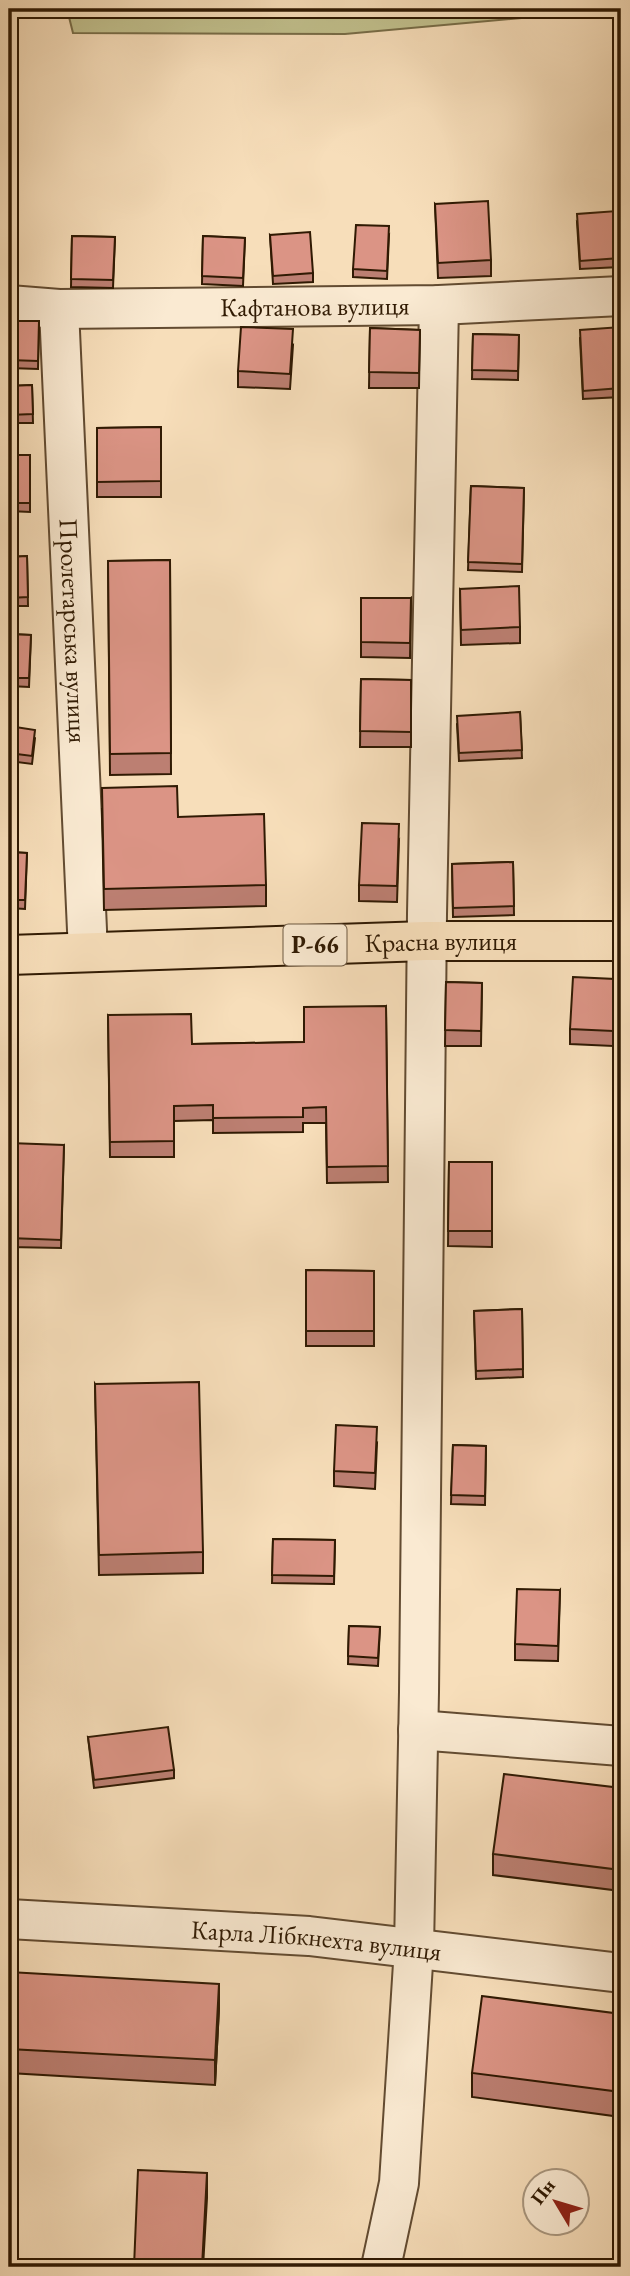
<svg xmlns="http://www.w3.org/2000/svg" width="630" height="2276" viewBox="0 0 630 2276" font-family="'EB Garamond',serif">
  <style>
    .green { fill: #c1c08d; stroke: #786d48; stroke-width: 2 }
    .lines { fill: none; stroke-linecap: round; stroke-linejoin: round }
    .minor-casing { stroke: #624b31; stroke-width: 42 }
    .major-casing { stroke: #301a03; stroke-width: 42 }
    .minor { stroke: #faead2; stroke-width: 38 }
    .major { stroke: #f7deba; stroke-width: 38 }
    .wall { fill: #bc7f72; stroke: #301a03; stroke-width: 2 }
    .shaded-wall { fill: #99685d; stroke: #301a03; stroke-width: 2 }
    .building { fill: #db9485; stroke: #301a03; stroke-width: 2 }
    .labels { text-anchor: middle; stroke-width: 5; stroke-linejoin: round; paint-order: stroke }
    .shield { fill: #faead2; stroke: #6d5841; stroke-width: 2 }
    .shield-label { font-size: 24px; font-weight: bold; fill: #301a03 }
    .street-label { font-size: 26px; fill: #301a03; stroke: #faead2 }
  </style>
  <rect width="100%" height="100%" fill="#f7deba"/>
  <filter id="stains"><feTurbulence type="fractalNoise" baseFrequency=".00286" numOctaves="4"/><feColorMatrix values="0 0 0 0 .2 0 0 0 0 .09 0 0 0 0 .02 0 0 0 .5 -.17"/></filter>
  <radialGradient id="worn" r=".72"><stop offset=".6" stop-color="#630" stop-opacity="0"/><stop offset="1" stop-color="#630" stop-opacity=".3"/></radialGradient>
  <!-- green -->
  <path class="green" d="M67 9H621L345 34 73 33Z"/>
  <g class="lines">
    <!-- minor casing -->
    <g class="minor-casing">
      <g id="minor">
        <path id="s1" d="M9 305 59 309 439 305 621 296"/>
        <path id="s2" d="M59 309 88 952"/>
        <path d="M418 1730 621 1746"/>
        <path id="s3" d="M9 1919 309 1936 621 1973"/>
        <path d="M381 2267 399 2183 414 1948 419 1692 427 914 439 305"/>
      </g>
    </g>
    <!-- major casing -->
    <g class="major-casing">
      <g id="major">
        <path id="s4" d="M9 955 426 941H621"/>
      </g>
    </g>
    <!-- minor -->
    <use href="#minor" class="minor"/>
    <!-- major -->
    <use href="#major" class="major"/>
  </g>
  <!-- wall -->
  <g class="wall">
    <path d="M435 204 491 260V276L438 278Z"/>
    <path d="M577 222 620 258V267L580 269Z"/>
    <path d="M270 235 313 273V282L273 284Z"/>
    <path d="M389 235 387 279 353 277V269Z"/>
    <path d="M72 236 115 237 113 288 71 287Z"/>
    <path d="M203 236 245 238 243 286 202 284Z"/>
    <path d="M9 321H39L38 369 9 368Z"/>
    <path d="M621 327V397L583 399 580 338Z"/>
    <path d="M370 328 420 330 419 388H369Z"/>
    <path d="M473 334 519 335 518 380 472 379Z"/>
    <path d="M293 345 290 389 238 387V371Z"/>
    <path d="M32 385 33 423H9V386Z"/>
    <path d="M161 427V497H97V428Z"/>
    <path d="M9 455H30V512L9 511Z"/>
    <path d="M471 486 524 488 522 572 468 570Z"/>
    <path d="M27 556 28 606H9V557Z"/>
    <path d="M170 560 171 774 110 775 108 561Z"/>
    <path d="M460 589 520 627V643L461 645Z"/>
    <path d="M411 598 410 658 361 657V642Z"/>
    <path d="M9 634 31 635 29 687 9 686Z"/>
    <path d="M361 679 411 680V747H360Z"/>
    <path d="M520 712 522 758 459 761 457 724Z"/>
    <path d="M9 726 35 738 32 764 9 761Z"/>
    <path d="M102 809 178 817 266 885V906L104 910Z"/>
    <path d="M399 840 397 902 359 901V885Z"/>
    <path d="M9 852 27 853 25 909 9 908Z"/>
    <path d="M513 862 514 915 453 917 452 864Z"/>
    <path d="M446 982 482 983 481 1046H445Z"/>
    <path d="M615 995 613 1046 570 1044V1029Z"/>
    <path d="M386 1006 388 1182 327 1183 326 1123H303V1132L213 1133V1120L174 1121V1157H110L108 1015 192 1044 304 1042Z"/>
    <path d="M64 1145 61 1248 9 1247V1166Z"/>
    <path d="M449 1162H492V1247L448 1246Z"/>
    <path d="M306 1270 374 1271V1346H306Z"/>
    <path d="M522 1309 523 1377 476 1379 474 1311Z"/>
    <path d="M95 1384 203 1552V1573L99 1575Z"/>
    <path d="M377 1443 375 1489 334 1486V1471Z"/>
    <path d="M453 1445 486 1446 485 1505 451 1504Z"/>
    <path d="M273 1539 335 1540 334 1584 272 1583Z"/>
    <path d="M560 1590 558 1661 515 1660V1644Z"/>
    <path d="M349 1626 380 1627 378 1666 348 1664Z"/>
    <path d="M88 1737 174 1770V1778L94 1788Z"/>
    <path d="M621 1788V1891L493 1875V1854Z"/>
    <path d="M9 1972 219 2008 215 2085 9 2073Z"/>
    <path d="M621 2014V2117L472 2097V2073Z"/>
  </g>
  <!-- shaded-wall -->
  <g class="shaded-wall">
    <path d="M615 979V995L613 1046V1031Z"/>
    <path d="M219 1984V2008L215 2085V2060Z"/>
    <path d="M207 2173V2198L203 2267H202Z"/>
  </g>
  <!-- building -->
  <g class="building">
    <path d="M488 201 491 260 438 263 435 204Z"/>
    <path d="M617 211 620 258 580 261 577 214Z"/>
    <path d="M356 225 389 226 387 271 353 269Z"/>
    <path d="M310 232 313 273 273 276 270 235Z"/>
    <path d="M72 236 115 237 113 280 71 279Z"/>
    <path d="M203 236 245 238 243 278 202 276Z"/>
    <path d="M9 321H39L38 361 9 360Z"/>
    <path d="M241 327 293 329 290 374 238 371Z"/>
    <path d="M621 327V388L583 391 580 330Z"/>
    <path d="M370 328 420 330 419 373 369 372Z"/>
    <path d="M473 334 519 335 518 371 472 370Z"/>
    <path d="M32 385 33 414 9 415V386Z"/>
    <path d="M161 427V481L97 482V428Z"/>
    <rect x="9" y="455" width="21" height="48"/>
    <path d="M471 486 524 488 522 564 468 562Z"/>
    <path d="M27 556 28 597 9 598V557Z"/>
    <path d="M170 560 171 753 110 754 108 561Z"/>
    <path d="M519 586 520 627 461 630 460 589Z"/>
    <path d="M361 598H411L410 643 361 642Z"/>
    <path d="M9 634 31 635 29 678H9Z"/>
    <path d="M361 679 411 680V732L360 731Z"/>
    <path d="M520 712 522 750 459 753 457 716Z"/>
    <path d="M9 726 35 730 32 756 9 753Z"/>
    <path d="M177 786 178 817 264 814 266 885 104 889 102 788Z"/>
    <path d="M362 823 399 824 397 886 359 885Z"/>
    <path d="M9 852 27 853 25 900H9Z"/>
    <path d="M513 862 514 906 453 908 452 864Z"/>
    <path d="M573 977 615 979 613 1031 570 1029Z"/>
    <path d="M446 982 482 983 481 1031 445 1030Z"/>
    <path d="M386 1006 388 1166 327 1167 326 1107 303 1108V1117L213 1118V1105L174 1106V1141L110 1142 108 1015 191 1014 192 1044 304 1042V1007Z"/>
    <path d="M9 1036 11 1037 10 1080H9Z"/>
    <path d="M9 1143 64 1145 61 1240 9 1238Z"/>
    <path d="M449 1162H492V1231H448Z"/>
    <path d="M306 1270 374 1271V1331H306Z"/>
    <path d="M522 1309 523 1369 476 1371 474 1311Z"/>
    <path d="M199 1382 203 1552 99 1555 95 1384Z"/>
    <path d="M336 1425 377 1427 375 1473 334 1471Z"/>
    <path d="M453 1445 486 1446 485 1496 451 1495Z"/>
    <path d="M273 1539 335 1540 334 1576 272 1575Z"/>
    <path d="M517 1589 560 1590 558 1646 515 1644Z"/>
    <path d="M349 1626 380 1627 378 1658 348 1656Z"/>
    <path d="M168 1727 174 1770 94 1780 88 1737Z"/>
    <path d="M504 1774 621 1788V1870L493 1854Z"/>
    <path d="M9 1972 219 1984 215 2060 9 2049Z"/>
    <path d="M482 1996 621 2014V2092L472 2073Z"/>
    <path d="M138 2170 207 2173 202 2267H134Z"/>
  </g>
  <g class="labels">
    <!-- shield labels -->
    <rect class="shield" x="283.5" y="924.5" width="63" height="41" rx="5"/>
    <g class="shield-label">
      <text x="315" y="953">Р-66</text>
    </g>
    <!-- street labels -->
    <g class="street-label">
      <text dy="9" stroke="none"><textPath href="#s1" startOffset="306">Кафтанова вулиця</textPath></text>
      <text dy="9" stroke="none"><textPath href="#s2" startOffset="322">Пролетарська вулиця</textPath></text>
      <text dy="9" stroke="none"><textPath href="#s4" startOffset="432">Красна вулиця</textPath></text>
      <text dy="9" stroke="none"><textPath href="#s3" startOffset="308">Карла Лібкнехта вулиця</textPath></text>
    </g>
  </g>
  <!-- margin -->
  <rect width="630" height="2276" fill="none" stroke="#f7deba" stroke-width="35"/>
  <rect x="10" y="10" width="609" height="2255" fill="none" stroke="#301a03" stroke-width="3.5"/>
  <rect x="18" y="18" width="595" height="2241" fill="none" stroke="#301a03" stroke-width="2"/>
  <!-- north arrow -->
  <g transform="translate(556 2202) rotate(308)"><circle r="33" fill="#faead2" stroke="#a9977f" stroke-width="2"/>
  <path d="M0-5L12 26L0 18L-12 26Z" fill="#8f2418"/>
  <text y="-10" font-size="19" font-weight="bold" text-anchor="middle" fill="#301a03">Пн</text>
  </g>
  <rect width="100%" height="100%" filter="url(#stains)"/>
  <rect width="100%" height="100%" fill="url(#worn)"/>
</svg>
